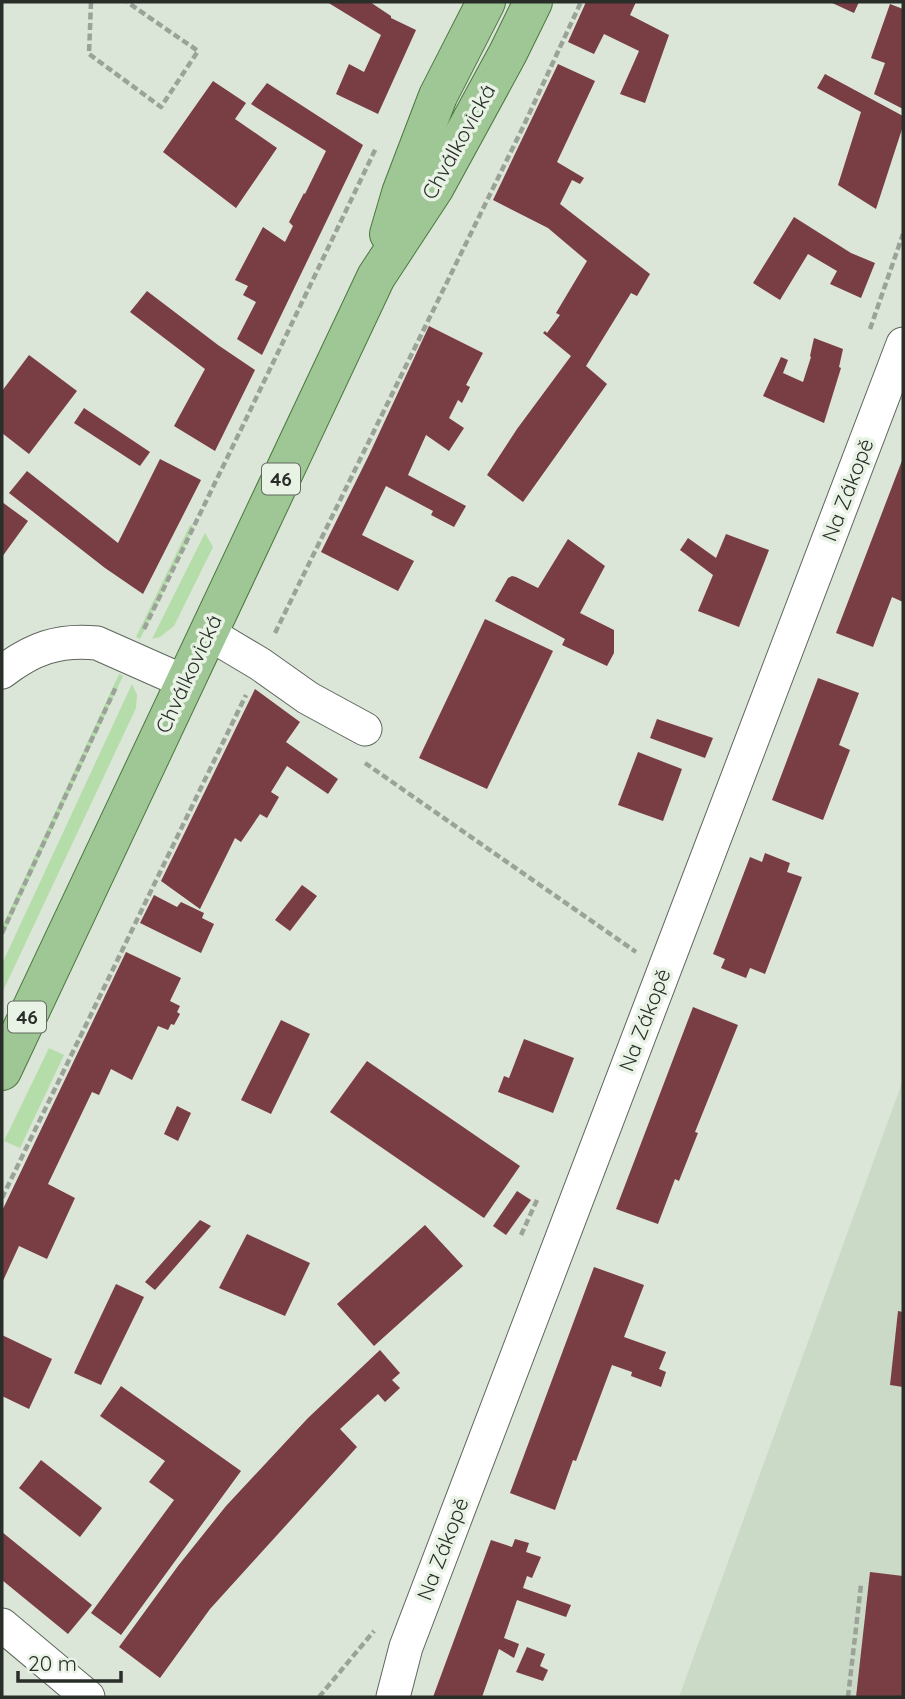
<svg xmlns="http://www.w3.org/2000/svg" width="905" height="1699" viewBox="0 0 905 1699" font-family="Quicksand,sans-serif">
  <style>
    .built { fill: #cbdac7 }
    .green { fill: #b5ddaa }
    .building { fill: #793d44 }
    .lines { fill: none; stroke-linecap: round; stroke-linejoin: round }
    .minor-casing { stroke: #5e675c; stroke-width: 35 }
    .major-casing { stroke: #4c7841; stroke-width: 40 }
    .path { stroke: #9ba399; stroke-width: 4.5; stroke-dasharray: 7 3.5; stroke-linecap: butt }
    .minor { stroke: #fff; stroke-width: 33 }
    .major { stroke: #9fc695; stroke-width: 38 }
    .labels { text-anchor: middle; stroke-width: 7; stroke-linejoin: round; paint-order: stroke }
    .shield { fill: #e8f2e5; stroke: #636961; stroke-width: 2 }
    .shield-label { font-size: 19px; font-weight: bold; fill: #2a2e29 }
    .street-label { font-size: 21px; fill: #2a2e29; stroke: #e8f2e5 }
  </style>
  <rect width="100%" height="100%" fill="#dbe5d8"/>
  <!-- built -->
  <path class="built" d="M903 1080V1697H679Z"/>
  <!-- green -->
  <g class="green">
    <path d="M190 525 194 527 140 639 136 637Z"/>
    <path d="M205 533 213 547 174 626 160 637 152 639Z"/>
    <path d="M119 674 123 676 2 938V927Z"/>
    <path d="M132 684 137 695 136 708 2 993V964Z"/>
    <path d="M49 1048 64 1055 20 1148 4 1141Z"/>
  </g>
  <!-- building -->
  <g class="building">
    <path d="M327 2H370L391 16V18L416 30 378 114 336 94 349 64 364 72 381 35Z"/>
    <path d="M586 2H636L630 15 669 35 645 103 620 94 639 51 604 34 594 54 568 42Z"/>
    <path d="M830 2H859L854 13Z"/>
    <path d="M890 4 903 9V109L874 94 885 63 871 58Z"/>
    <path d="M558 64 595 81 557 162 584 178 580 184 572 180 560 204 650 274 637 296 631 293 586 366 607 384 523 502 487 475 517 429 571 356 543 333 545 331 547 333 560 315 556 313 587 261 548 228 493 200Z"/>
    <path d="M825 74 903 116V126L876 209 838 185 861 112 817 88Z"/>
    <path d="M213 81 246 103 235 119 277 148 236 208 163 152Z"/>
    <path d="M267 83 363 145 262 355 237 339 256 302 243 295 248 286 235 280 263 227 285 242 293 226 289 222 304 193 305 194 326 151 251 104Z"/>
    <path d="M794 217 851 253 875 263 861 298 830 284 837 271 808 254 780 300 753 283Z"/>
    <path d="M147 291 218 345 255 370 215 451 174 426 205 369 130 312Z"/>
    <path d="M429 326 483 353 466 385 470 387 462 403 458 400 449 418 464 428 449 451 426 435 408 475 466 506 454 527 431 515 433 511 386 486 362 535 414 561 398 591 321 552 369 455Z"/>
    <path d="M814 338 843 349 839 367 841 368 824 423 763 396 781 357 788 360 783 373 803 382 811 357 810 356Z"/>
    <path d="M29 355 77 391 29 454 2 433V391Z"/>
    <path d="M84 408 150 452 140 466 74 423Z"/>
    <path d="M903 458V602L892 597 873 647 836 633Z"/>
    <path d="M160 459 201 480 143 594 105 568 9 493 27 471 118 543Z"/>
    <path d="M2 502 28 521 2 557Z"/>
    <path d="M726 534 769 550 739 627 698 611 713 575 680 550 688 538 716 558Z"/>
    <path d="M568 539 605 566 580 613 614 630V653L607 666 562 645 565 639 495 601 508 578 512 576 516 577 538 588Z"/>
    <path d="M485 619 553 651 487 789 419 758Z"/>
    <path d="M818 678 859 693 839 745 850 750 823 820 772 800Z"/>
    <path d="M255 689 300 722 286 742 338 779 328 794 287 766 271 792 279 797 267 818 260 814 241 842 235 838 200 909 161 881Z"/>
    <path d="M657 719 713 738 705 758 650 738Z"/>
    <path d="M638 752 682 769 663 821 618 805Z"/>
    <path d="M765 853 790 863 787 872 802 877 765 974 750 968 746 978 721 968 725 959 713 954 750 857 762 862Z"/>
    <path d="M302 885 317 896 290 931 275 920Z"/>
    <path d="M154 895 177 907 181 902 204 913 202 918 214 924 201 953 140 923Z"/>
    <path d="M126 952 181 978 170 1001 180 1006 177 1012 180 1014 174 1025 171 1024 168 1030 158 1026 132 1080 111 1069 99 1095 92 1092 48 1184 75 1198 47 1259 19 1246 2 1283V1211Z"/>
    <path d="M693 1007 738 1025 695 1132 698 1133 679 1181 675 1179 658 1224 616 1209Z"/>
    <path d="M281 1020 310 1034 271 1114 241 1100Z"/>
    <path d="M524 1039 574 1058 553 1113 498 1092 504 1076 509 1078Z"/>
    <path d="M367 1061 520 1166 484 1218 330 1112Z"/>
    <path d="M177 1106 191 1113 178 1141 164 1134Z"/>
    <path d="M517 1191 531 1200 506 1235 493 1226Z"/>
    <path d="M200 1220 211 1226 155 1290 145 1282Z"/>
    <path d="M425 1225 463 1266 374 1346 337 1304Z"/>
    <path d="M247 1234 310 1263 285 1316 219 1288Z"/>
    <path d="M594 1267 644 1285 624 1337 666 1352 659 1369 666 1372 661 1387 631 1376 632 1372 612 1365 576 1461 573 1460 555 1510 510 1493Z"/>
    <path d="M116 1284 144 1297 101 1385 74 1373Z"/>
    <path d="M898 1311 903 1312V1387L890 1385Z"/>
    <path d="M2 1335 52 1359 29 1409 2 1396Z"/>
    <path d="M380 1350 400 1373 392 1380 400 1388 385 1402 378 1394 340 1429 357 1447 210 1609 160 1678 119 1647 178 1566 226 1506 308 1418Z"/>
    <path d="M121 1386 241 1471 121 1635 91 1613 174 1500 149 1482 165 1461 100 1416Z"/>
    <path d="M41 1460 102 1508 80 1537 19 1488Z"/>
    <path d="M2 1532 92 1605 68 1634 2 1580Z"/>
    <path d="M515 1539 529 1543 526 1552 541 1557 532 1578 527 1576 523 1588 571 1605 566 1617 517 1600 504 1638 519 1644 514 1658 499 1649 482 1697H433L491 1540 512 1547Z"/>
    <path d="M870 1572 903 1576V1697H856Z"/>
    <path d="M527 1647 545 1654 540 1666 548 1670 543 1681 516 1672Z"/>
  </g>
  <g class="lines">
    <!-- minor casing -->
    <g class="minor-casing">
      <g id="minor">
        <path d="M208 633 260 664 308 698 365 729"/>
        <path d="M2 672C32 649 58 639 97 643L185 682"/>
        <path d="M2 1625 88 1697"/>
        <path d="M393 1697 406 1647 903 344"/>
      </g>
    </g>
    <!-- major casing -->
    <g class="major-casing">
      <g id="major">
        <path d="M389 234 401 193 438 96 486 2"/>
        <path d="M2 1071 376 277 435 187 508 53 533 2"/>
      </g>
    </g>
    <!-- path -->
    <g class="path">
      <path d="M91 2 89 54 161 107 198 51 127 2"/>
      <path d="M870 329 903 234"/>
      <path d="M144 629 247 417 376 148"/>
      <path d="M275 633 524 125 581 2"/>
      <path d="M365 763 636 952"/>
      <path d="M2 933 116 687"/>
      <path d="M2 1198 246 695"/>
      <path d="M521 1235 537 1200"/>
      <path d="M319 1697 374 1631"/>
      <path d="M848 1697 861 1585"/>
    </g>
    <!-- minor -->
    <use href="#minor" class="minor"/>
    <!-- major -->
    <use href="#major" class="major"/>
  </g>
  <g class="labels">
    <!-- shield labels -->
    <g class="shield">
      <rect x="262" y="463.5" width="38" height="31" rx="5"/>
      <rect x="8" y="1001.5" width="38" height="31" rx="5"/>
    </g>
    <g class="shield-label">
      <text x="281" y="486">46</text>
      <text x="27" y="1024">46</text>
    </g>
    <!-- street labels -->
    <g class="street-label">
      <text transform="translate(459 142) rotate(-61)" y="7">Chválkovická</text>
      <text transform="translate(848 490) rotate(-69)" y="7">Na Zákopě</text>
      <text transform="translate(189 674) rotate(-65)" y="7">Chválkovická</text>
      <text transform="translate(645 1020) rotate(-69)" y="7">Na Zákopě</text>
      <text transform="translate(443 1549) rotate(-69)" y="7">Na Zákopě</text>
    </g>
  </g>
  <!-- border -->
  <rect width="905" height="1699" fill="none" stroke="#2a2e29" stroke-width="7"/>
  <!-- scale -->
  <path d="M18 1671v10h103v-10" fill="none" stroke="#2a2e29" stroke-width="3.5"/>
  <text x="28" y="1671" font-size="21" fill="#2a2e29" stroke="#e8f2e5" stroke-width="5" paint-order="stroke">20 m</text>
</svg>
